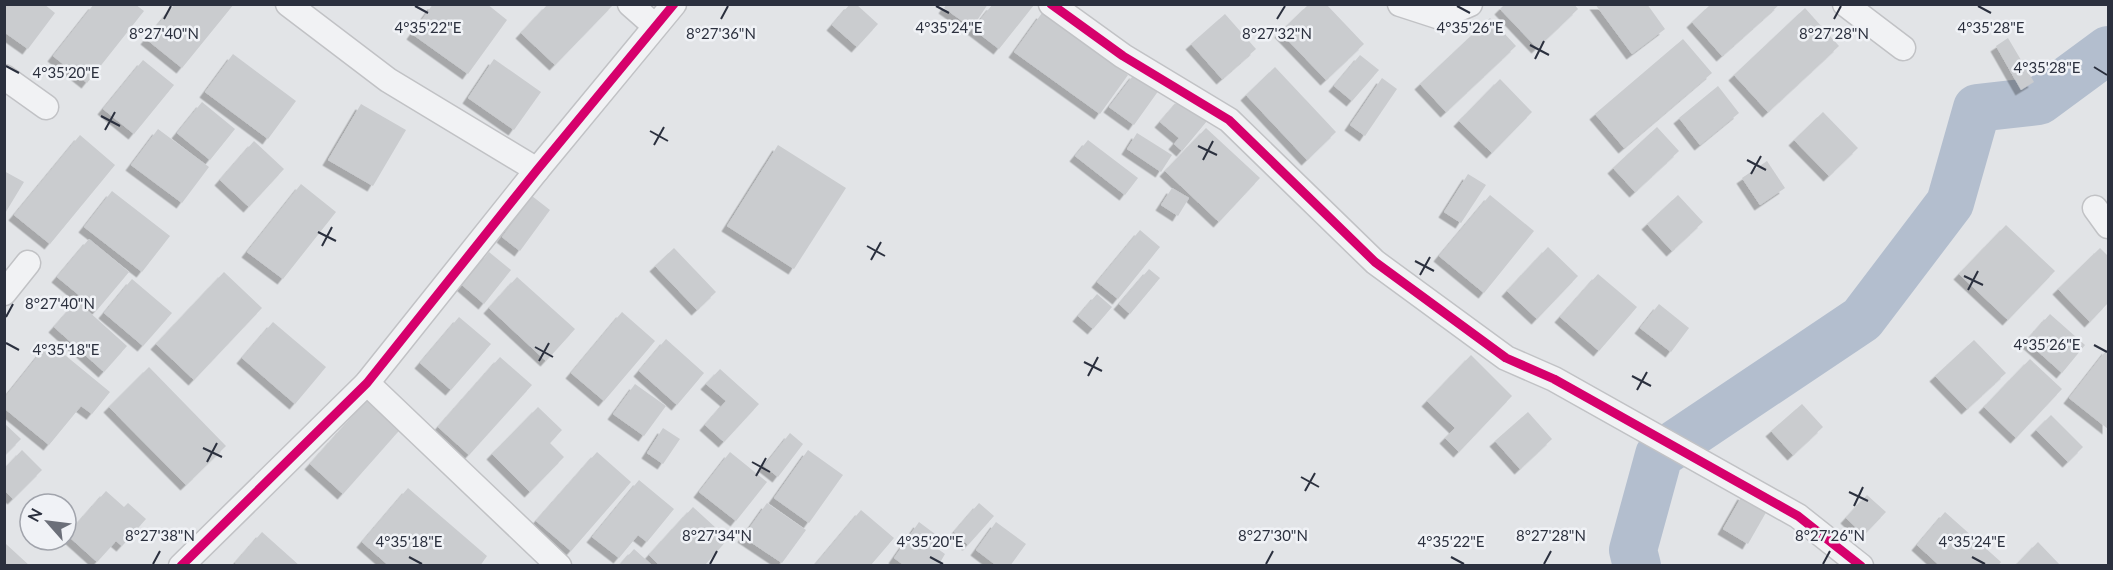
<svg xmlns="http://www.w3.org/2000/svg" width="2113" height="570" viewBox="0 0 2113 570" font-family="Lato,sans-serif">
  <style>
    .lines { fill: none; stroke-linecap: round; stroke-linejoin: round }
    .river { stroke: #b3bece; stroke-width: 48 }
    .building { fill: #cacccf; filter: url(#shadow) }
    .minor-casing { stroke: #c1c2c5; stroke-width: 27 }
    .minor { stroke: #f1f2f4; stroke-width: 24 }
    .cycleway-casing { stroke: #f0f2f6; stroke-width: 13 }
    .cycleway { stroke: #d6006c; stroke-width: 9 }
    .ticks { fill: none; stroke: #2b303e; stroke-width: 2 }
    .ticks-label { font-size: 15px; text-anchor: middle; fill: #2b303e; stroke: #f0f2f6; stroke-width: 5; stroke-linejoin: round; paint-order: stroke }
  </style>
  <defs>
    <filter id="shadow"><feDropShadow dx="-5.5" dy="5.5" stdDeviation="0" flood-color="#0004"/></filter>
  </defs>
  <rect width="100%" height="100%" fill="#e2e4e7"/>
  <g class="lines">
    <!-- river -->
    <path class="river" d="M1637 566 1633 550 1659 455 1862 319 1950 203 1977 108 2039 101 2108 50"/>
  </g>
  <!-- building -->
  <g class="building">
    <path d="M4 4H44L55 13 28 49 4 32Z"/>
    <path d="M94 4H135L144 11 87 83 53 56Z"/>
    <path d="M175 4H234L182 68 146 39Z"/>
    <path d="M433 4H487L507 20 468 74 412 34Z"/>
    <path d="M548 4H614L555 65 521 33Z"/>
    <path d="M850 4H856L878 24 857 47 832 25Z"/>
    <path d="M947 4H988L972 28 944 8Z"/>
    <path d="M1309 4H1326L1364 44 1326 80 1280 32Z"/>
    <path d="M1505 4H1574L1578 9 1537 48 1500 9Z"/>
    <path d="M1595 4H1647L1665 29 1632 54Z"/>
    <path d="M1711 4H1780L1722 56 1692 22Z"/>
    <path d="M992 5H1034L999 49 973 29Z"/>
    <path d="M1805 8 1839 46 1768 112 1734 75Z"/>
    <path d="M1042 13 1128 75 1100 114 1014 52Z"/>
    <path d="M1225 14 1256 49 1222 79 1191 44Z"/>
    <path d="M1490 18 1516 46 1446 112 1420 84Z"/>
    <path d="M2008 38 2034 82 2021 90 1996 46Z"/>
    <path d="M1683 39 1712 73 1624 148 1595 114Z"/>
    <path d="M233 54 296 101 268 139 205 92Z"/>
    <path d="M1360 55 1379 70 1352 101 1334 86Z"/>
    <path d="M494 59 541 92 514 130 468 98Z"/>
    <path d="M143 60 174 85 134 134 103 109Z"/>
    <path d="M1275 67 1336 132 1307 160 1246 95Z"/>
    <path d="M1135 73 1159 90 1134 125 1109 107Z"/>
    <path d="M1382 78 1397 89 1365 136 1350 125Z"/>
    <path d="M1500 79 1532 112 1492 153 1459 121Z"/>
    <path d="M1718 86 1739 113 1700 145 1679 118Z"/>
    <path d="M1181 98 1207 121 1182 151 1174 144 1179 138 1160 122Z"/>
    <path d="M202 102 235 129 210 160 177 133Z"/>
    <path d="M361 104 406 130 373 186 328 160Z"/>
    <path d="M1823 112 1858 148 1829 176 1794 140Z"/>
    <path d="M1657 127 1679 151 1635 192 1613 168Z"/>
    <path d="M1206 128 1260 178 1219 222 1165 171Z"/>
    <path d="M158 129 209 167 182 203 131 165Z"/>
    <path d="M1137 133 1172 155 1161 172 1127 149Z"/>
    <path d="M80 135 115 165 50 244 14 215Z"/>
    <path d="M1088 140 1138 178 1125 195 1075 156Z"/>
    <path d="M254 141 284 169 249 207 220 180Z"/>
    <path d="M778 145 846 188 794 269 727 226Z"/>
    <path d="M1767 161 1785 188 1760 205 1742 178Z"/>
    <path d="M4 171 24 182 4 215Z"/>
    <path d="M1468 174 1486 185 1461 223 1444 212Z"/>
    <path d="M301 184 336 212 283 279 247 252Z"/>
    <path d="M1172 188 1189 198 1178 216 1161 205Z"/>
    <path d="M112 191 170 236 142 272 84 227Z"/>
    <path d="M1490 195 1534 231 1484 293 1439 256Z"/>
    <path d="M1678 195 1703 222 1672 251 1647 224Z"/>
    <path d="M532 196 550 210 520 251 502 237Z"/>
    <path d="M2006 225 2055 271 2008 320 1959 274Z"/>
    <path d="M1140 230 1160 247 1118 299 1097 282Z"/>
    <path d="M89 239 129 272 97 310 57 277Z"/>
    <path d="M1548 247 1578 276 1537 319 1507 291Z"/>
    <path d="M674 248 716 292 697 310 655 266Z"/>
    <path d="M2100 248 2108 256V303L2090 322 2058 289Z"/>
    <path d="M489 252 511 270 484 304 462 285Z"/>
    <path d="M1149 269 1160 278 1130 314 1119 304Z"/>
    <path d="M224 272 262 308 194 380 156 344Z"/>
    <path d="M1598 274 1637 307 1599 351 1560 317Z"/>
    <path d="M517 277 575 329 546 361 489 308Z"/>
    <path d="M132 279 172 313 143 346 104 313Z"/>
    <path d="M1097 294 1112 307 1093 329 1078 316Z"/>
    <path d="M77 301 127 346 104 372 54 327Z"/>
    <path d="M1659 304 1689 328 1671 352 1640 328Z"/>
    <path d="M622 312 655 341 604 401 571 373Z"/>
    <path d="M2050 314 2085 345 2062 373 2026 341Z"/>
    <path d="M459 317 491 344 451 390 420 363Z"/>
    <path d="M273 322 326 367 295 404 242 358Z"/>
    <path d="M666 339 704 373 677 405 639 371Z"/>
    <path d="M1974 340 2006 373 1967 409 1935 376Z"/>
    <path d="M49 342 110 392 92 414 81 406 49 445 5 409V397Z"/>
    <path d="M2108 348V429L2069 398Z"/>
    <path d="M1471 355 1512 396 1459 452 1445 438 1455 428 1427 401Z"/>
    <path d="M500 357 532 385 469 455 438 427Z"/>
    <path d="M2030 359 2062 389 2016 438 1984 407Z"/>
    <path d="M149 367 226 446 186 485 109 407Z"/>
    <path d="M720 369 759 404 724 442 705 425 726 401 706 384Z"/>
    <path d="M635 384 666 406 644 436 613 414Z"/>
    <path d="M371 396 404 425 343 494 310 464Z"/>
    <path d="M1802 404 1823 427 1793 455 1771 431Z"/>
    <path d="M538 407 562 430 550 443 564 457 530 492 492 454Z"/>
    <path d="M1528 412 1552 439 1520 469 1495 441Z"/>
    <path d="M2051 415 2083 447 2068 462 2036 430Z"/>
    <path d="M4 423 21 439 4 456Z"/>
    <path d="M663 428 680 439 663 464 647 453Z"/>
    <path d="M790 433 803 444 778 477 764 466Z"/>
    <path d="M22 450 42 470 13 499 4 490V469Z"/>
    <path d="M808 450 843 475 809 523 774 498Z"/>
    <path d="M597 452 631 482 571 551 536 521Z"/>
    <path d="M730 452 767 482 736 521 699 492Z"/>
    <path d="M639 480 674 509 647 542 638 535 619 558 592 537Z"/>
    <path d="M408 488 487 556 480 566H389L362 542Z"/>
    <path d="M106 491 124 507 128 503 146 519 122 546 116 541 97 562 67 535Z"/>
    <path d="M1743 494 1768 509 1748 544 1723 529Z"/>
    <path d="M1867 495 1886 512 1864 535 1846 518Z"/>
    <path d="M767 503 806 530 782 563 743 537Z"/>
    <path d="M979 503 994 516 968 545 954 532Z"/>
    <path d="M693 507 728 539 704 566H660L649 555Z"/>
    <path d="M861 510 894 538 870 566H814Z"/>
    <path d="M1945 512 2001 562 1998 566H1940L1917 545Z"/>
    <path d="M919 522 943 540 938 549 945 554 938 566H905L894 558Z"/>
    <path d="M996 522 1026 544 1010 566H997L976 550Z"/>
    <path d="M262 532 300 566H238L235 563Z"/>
    <path d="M2038 542 2061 566H2015Z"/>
    <path d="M6 544 30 566H4Z"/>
    <path d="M634 549 653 566H619Z"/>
  </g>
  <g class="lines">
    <!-- minor casing -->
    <g class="minor-casing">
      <g id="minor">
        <path d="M288 4 388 80 537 170"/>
        <path d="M630 4 655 26"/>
        <path d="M1051 4 1123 56 1229 120 1375 262 1506 358 1554 379 1798 516 1861 566"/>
        <path d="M1400 4 1440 17 1470 4"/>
        <path d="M1845 4 1903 48"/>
        <path d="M4 77 46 107"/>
        <path d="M2095 208 2108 226"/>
        <path d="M4 293 28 263"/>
        <path d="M367 383 559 566"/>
        <path d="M181 566 367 383 537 170 674 4"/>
      </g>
    </g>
    <!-- minor -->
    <use href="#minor" class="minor"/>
    <!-- cycleway casing -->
    <g class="cycleway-casing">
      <g id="cycleway">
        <path d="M1051 4 1123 56 1229 120 1375 262 1506 358 1554 379 1798 516 1861 566"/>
        <path d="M181 566 367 383 537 170 674 4"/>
      </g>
    </g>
    <!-- cycleway -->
    <use href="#cycleway" class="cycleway"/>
  </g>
  <!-- ticks -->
  <path class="ticks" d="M415 6 428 13M936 6 949 13M1457 6 1470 13M1978 6 1991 13M164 19 171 6M721 19 728 6M1277 19 1285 6M1834 19 1841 6M1530 45 1549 55M1535 59 1544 41M6 66 19 73M2094 67 2107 75M101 116 120 126M105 130 115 112M650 131 668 141M654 145 664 127M1198 146 1217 155M1203 160 1213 141M1747 160 1766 170M1751 174 1761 156M318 232 336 241M322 246 332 227M867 246 885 256M871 260 881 242M1415 261 1434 271M1420 275 1430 257M1964 276 1983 285M1968 290 1978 271M6 317 13 304M6 343 19 350M2094 345 2107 352M535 347 553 357M539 361 549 343M1084 362 1102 371M1088 376 1098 357M1632 376 1651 386M1637 390 1647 372M203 448 222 457M207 462 217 443M752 462 770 472M756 476 766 458M1301 477 1319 487M1305 491 1315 473M1849 492 1868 501M1854 506 1863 487M409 557 422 564M930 557 943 564M1451 557 1464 564M1972 557 1985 564M153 564 160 551M710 564 717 551M1266 564 1273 551M1544 564 1551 551M1823 564 1830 551"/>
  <g class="ticks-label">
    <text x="428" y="33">4°35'22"E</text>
    <text x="949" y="33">4°35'24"E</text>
    <text x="1470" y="33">4°35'26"E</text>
    <text x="1991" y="33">4°35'28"E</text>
    <text x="164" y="39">8°27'40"N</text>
    <text x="721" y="39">8°27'36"N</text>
    <text x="1277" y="39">8°27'32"N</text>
    <text x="1834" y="39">8°27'28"N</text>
    <text x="2047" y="73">4°35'28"E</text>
    <text x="66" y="78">4°35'20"E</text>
    <text x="60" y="309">8°27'40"N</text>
    <text x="2047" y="350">4°35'26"E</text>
    <text x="66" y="355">4°35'18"E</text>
    <text x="160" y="541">8°27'38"N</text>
    <text x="717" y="541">8°27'34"N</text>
    <text x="1273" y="541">8°27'30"N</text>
    <text x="1551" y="541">8°27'28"N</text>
    <text x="1830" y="541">8°27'26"N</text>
    <text x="409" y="547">4°35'18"E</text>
    <text x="930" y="547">4°35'20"E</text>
    <text x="1451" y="547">4°35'22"E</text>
    <text x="1972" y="547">4°35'24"E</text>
  </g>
  <!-- border -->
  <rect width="2113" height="570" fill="none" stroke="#2b303e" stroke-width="12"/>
  <!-- north arrow -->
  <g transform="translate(48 522) rotate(298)"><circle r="28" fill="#f0f2f6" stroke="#a1a4ac" stroke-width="1.5"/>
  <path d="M0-4.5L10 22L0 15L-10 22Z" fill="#6b6f79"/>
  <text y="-9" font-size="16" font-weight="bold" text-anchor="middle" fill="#2b303e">N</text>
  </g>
</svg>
